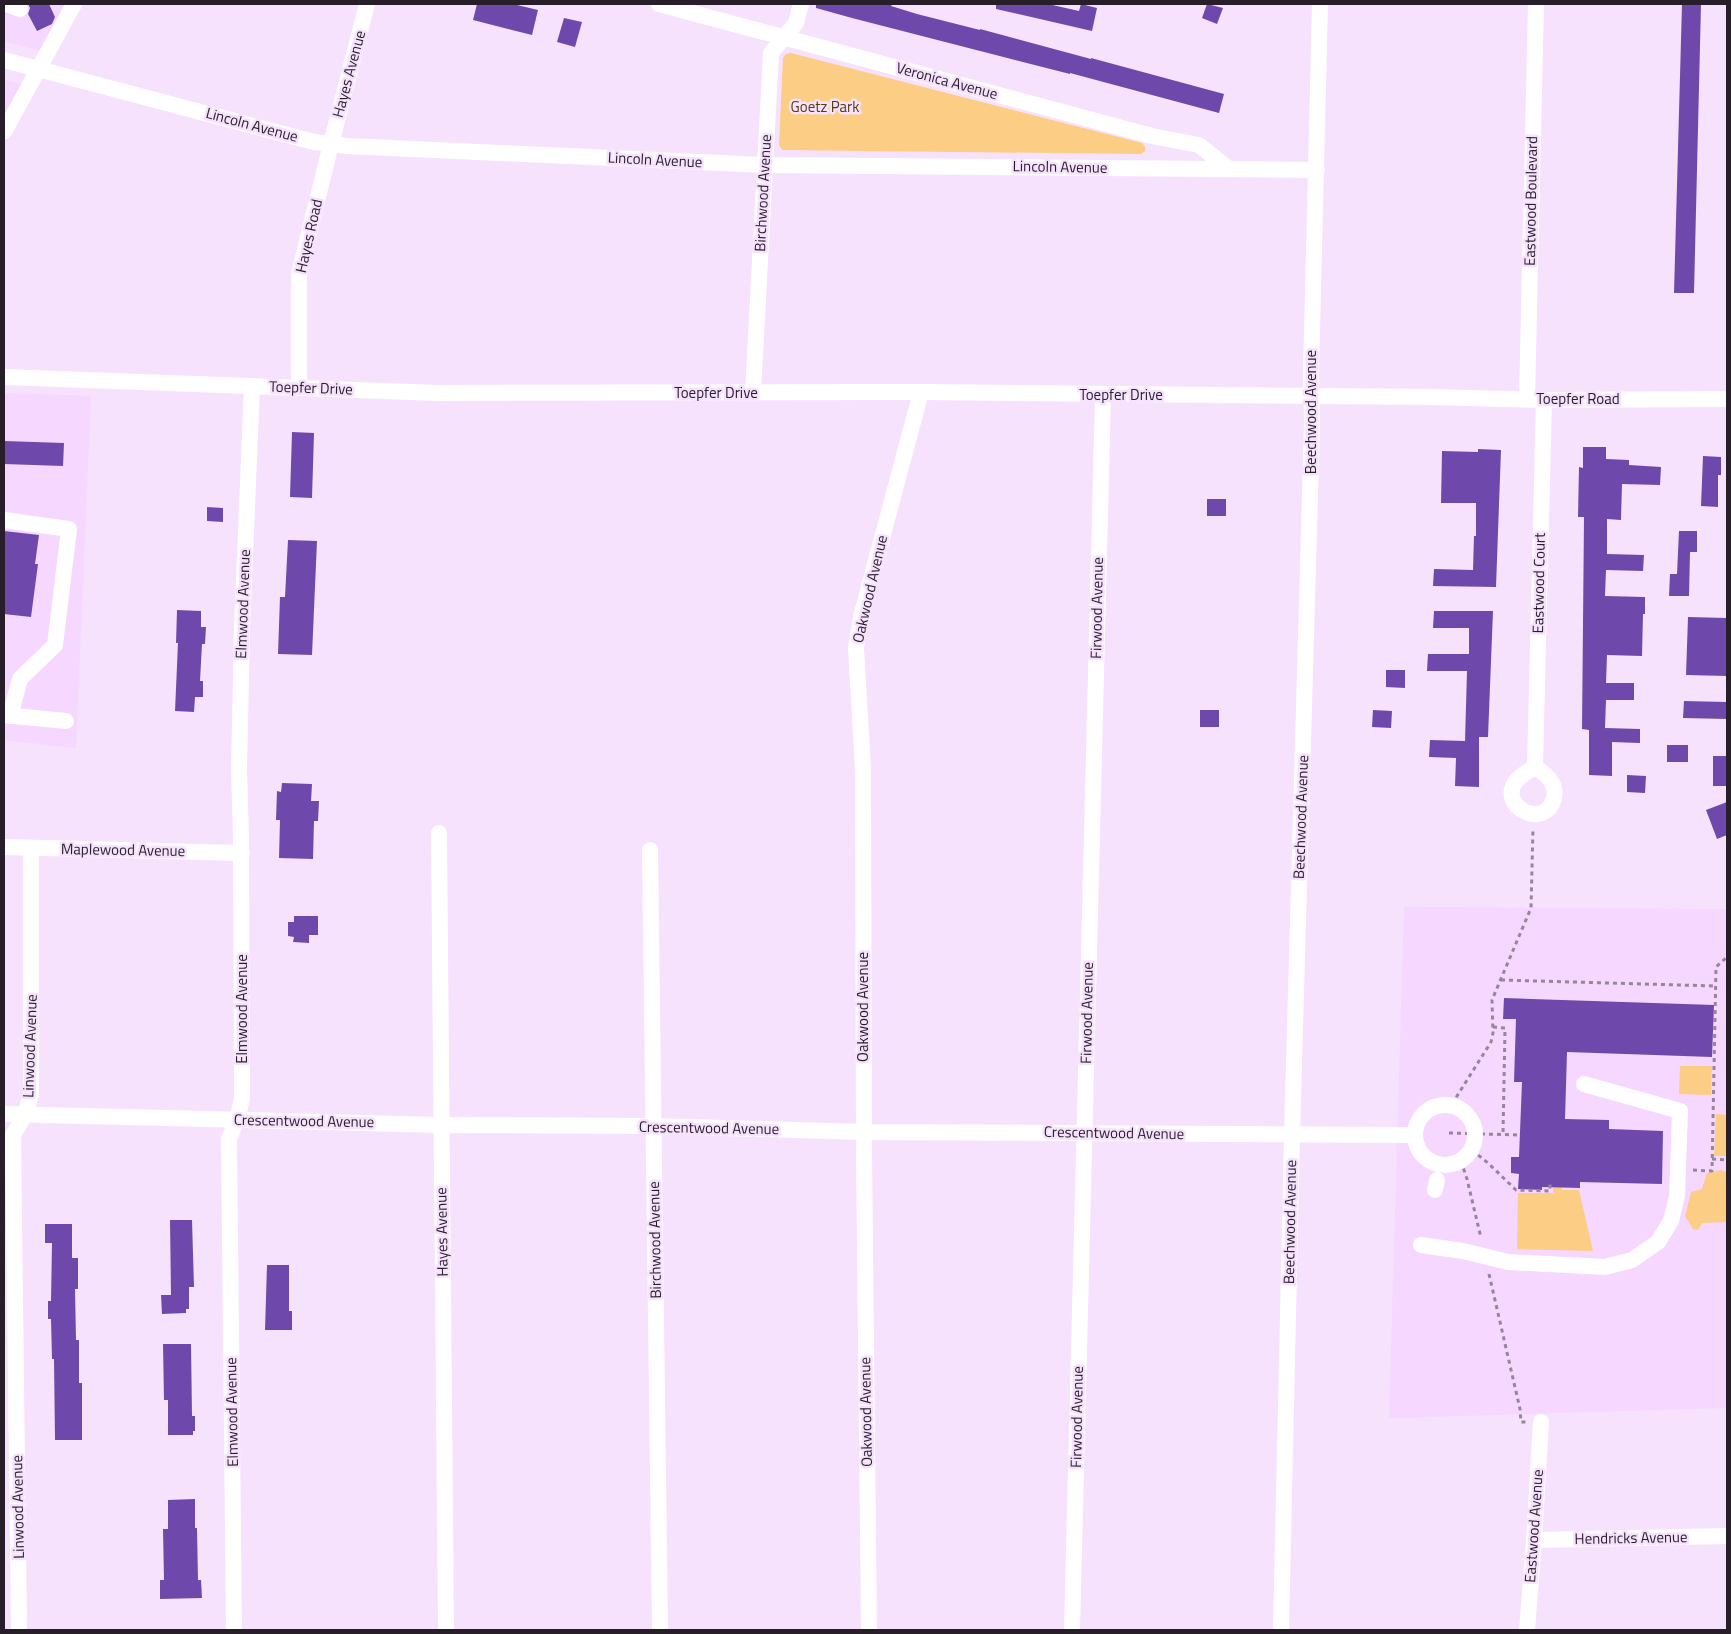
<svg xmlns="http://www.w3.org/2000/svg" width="1731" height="1634" viewBox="0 0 1731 1634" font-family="'Titillium Web',sans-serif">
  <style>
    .built { fill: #f5d7ff }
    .green { fill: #fccd84 }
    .building { fill: #6e49ab }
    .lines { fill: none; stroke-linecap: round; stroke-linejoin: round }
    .path { stroke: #95869a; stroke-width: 3; stroke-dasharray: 4 4; stroke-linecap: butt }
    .minor { stroke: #fff; stroke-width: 16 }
    .labels { text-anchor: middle; stroke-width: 5; stroke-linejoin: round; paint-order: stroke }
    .street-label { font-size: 15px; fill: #271e2a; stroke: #f6e2fd }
    .park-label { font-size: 15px; fill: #563c0a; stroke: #f6e2fd }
  </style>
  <rect width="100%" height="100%" fill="#f6e2fd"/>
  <!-- built -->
  <g class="built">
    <path d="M4 4H66L40 51 4 41Z"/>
    <path d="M4 80 35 88 4 146Z"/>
    <path d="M4 393 91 396 76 748 4 740Z"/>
    <path d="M1404 907 1727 909V1408L1389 1418Z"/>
  </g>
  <!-- green -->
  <g class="green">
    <path d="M791 53 1142 143 1145 147V151L1141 154 782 150 779 145 783 58 786 54Z"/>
    <path d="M1680 1066H1712L1711 1095 1679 1094Z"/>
    <path d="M1716 1114 1727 1115V1156H1714Z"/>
    <path d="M1721 1170 1727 1172V1222L1702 1223 1698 1230 1693 1229 1685 1216 1691 1192 1702 1189 1707 1173Z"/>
    <path d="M1553 1183 1562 1184V1190H1579L1593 1251 1517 1249 1518 1193H1553Z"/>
  </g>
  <!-- building -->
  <g class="building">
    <path d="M28 4H49L55 17 52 24 37 31 28 14 30 8Z"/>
    <path d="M477 4H513L538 10 532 35 473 20Z"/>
    <path d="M816 4H892L891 6 917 14 980 30V29L1091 59V58L1224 94 1219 113 1070 73V74L852 18 816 8Z"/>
    <path d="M996 4H1048L1079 11 1081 4 1097 8 1092 31 996 9Z"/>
    <path d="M1207 4 1223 8 1217 24 1202 18Z"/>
    <path d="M1682 4H1701L1694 293H1674Z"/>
    <path d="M564 18 582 22 575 47 557 42Z"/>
    <path d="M292 432 314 433 312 498 290 497Z"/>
    <path d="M4 441 64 443 63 466 4 464Z"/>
    <path d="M1583 447H1606V459L1629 460V465L1661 467 1660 485 1622 484 1621 520 1607 519V554L1644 555 1643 571 1606 570 1605 596 1645 597V614H1643L1642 656 1607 655 1606 683H1634V700H1606L1605 728 1640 729V743L1612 742V776L1589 775V730L1582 729 1584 517H1578L1579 467 1583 468Z"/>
    <path d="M1478 449 1501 450 1496 587 1433 586 1434 569 1473 570 1474 536H1476V503H1441L1442 451 1478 452Z"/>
    <path d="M1703 456 1721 457V475H1718V507L1701 506Z"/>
    <rect x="1207" y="499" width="19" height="17"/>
    <path d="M207 507 223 508V522L207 521Z"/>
    <path d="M4 531 39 535 35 564H38L31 617 4 614Z"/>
    <path d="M1679 531H1697V552H1690L1689 596H1669L1670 574H1677Z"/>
    <path d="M288 540 317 541 312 655 278 654 280 597H285Z"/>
    <path d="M177 610 201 611V627H206L205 644H202L200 681H203V697H195L194 712 175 711 178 643H176Z"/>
    <path d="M1434 611H1493L1488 737H1479V787L1455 786 1456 758 1429 757 1430 740 1465 741 1467 671H1427L1428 654H1469V628H1433Z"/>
    <path d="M1688 617 1727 618V676L1686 675Z"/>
    <path d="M1386 670H1405V688L1386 687Z"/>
    <path d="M1684 701 1727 702V719L1683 718Z"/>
    <rect x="1200" y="710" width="19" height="17"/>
    <path d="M1373 710 1392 711 1391 728 1372 727Z"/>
    <rect x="1667" y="745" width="21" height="17"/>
    <rect x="1713" y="756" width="14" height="30"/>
    <path d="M1627 775 1646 776 1645 793 1627 792Z"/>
    <path d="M282 783 312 784 311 801H319L318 821H314L313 859 279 858 280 820H276L277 791 281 792Z"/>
    <path d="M1727 802V835L1717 839 1706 810Z"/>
    <path d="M294 916H318V935H309V943L293 942 294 937 288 936V922H294Z"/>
    <path d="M1504 998 1714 1005 1712 1057 1567 1052 1565 1119 1609 1120V1129L1663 1131 1662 1184 1580 1182V1188L1542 1187V1190L1518 1189 1519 1174 1511 1173V1157H1519L1522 1082H1514L1516 1019H1503Z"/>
    <path d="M170 1220H192L194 1287H189V1309H186V1313L162 1314 161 1295H171Z"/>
    <path d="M45 1224H72V1258H78V1289H75L76 1340H79V1383H82V1440H55L54 1359H52L51 1319H48V1301H51L52 1243H45Z"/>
    <path d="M267 1265H289V1311H292V1330H265Z"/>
    <path d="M163 1344H191L192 1416H195V1431H193V1435H168V1400H164Z"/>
    <path d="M195 1499V1528H197L198 1580H201L202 1598 160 1599V1580H164L163 1529H168V1500Z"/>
  </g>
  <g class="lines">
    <!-- path -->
    <g class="path">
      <path d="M1501 980 1716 986"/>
      <path d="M1493 1027 1505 1028 1503 1134"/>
      <path d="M1452 1104 1491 1042 1493 1033 1492 1000 1531 908 1533 828"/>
      <path d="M1449 1133 1520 1135"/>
      <path d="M1472 1150 1488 1163 1516 1190 1550 1191V1181"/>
      <path d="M1712 1159 1727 1160"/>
      <path d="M1461 1161 1467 1179 1481 1238"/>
      <path d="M1693 1170 1712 1171 1716 967 1727 957"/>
      <path d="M1489 1274 1520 1409 1521 1422H1526"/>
    </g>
    <!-- minor -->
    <g class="minor">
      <path d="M7 4 20 9"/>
      <path d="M659 4 1152 136 1199 145 1229 169"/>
      <path d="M4 60 314 142 347 146 765 165 1317 170"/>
      <path d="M4 132 74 4"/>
      <path d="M4 377 438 393 921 392 1429 397 1544 400 1727 399"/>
      <path d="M299 388V274L331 144 367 4"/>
      <path d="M753 392 771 53 796 23 801 4"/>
      <path d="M1527 399 1536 4"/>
      <path d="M4 520 69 529 55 645 20 679 10 716"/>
      <path d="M4 715 66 721"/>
      <path d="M1535 767 1544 400"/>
      <path d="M1535 767C1546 774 1557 783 1554 798 1546 831 1497 807 1516 781 1521 775 1528 771 1535 767Z"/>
      <path d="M439 833 446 1630"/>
      <path d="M4 847 242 853"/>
      <path d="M650 850 660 1630"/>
      <circle cx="1445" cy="1135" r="30"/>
      <path d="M4 1114 441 1125 654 1126 864 1132 1414 1135"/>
      <path d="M1435 1190 1437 1180"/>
      <path d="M1421 1245 1463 1251 1508 1262 1605 1267 1632 1260 1658 1242 1671 1221 1677 1196 1680 1111 1584 1084"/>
      <path d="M1534 1540 1727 1536"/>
      <path d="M19 1630 13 1135 25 1115 31 1094V848"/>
      <path d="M234 1630 229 1139 237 1120 242 1099 241 838 239 769 242 628 252 386"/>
      <path d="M869 1630 864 1151 863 769 856 648 862 613 921 392"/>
      <path d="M1072 1630 1103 395"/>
      <path d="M1281 1630 1292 1135 1312 423 1311 373 1320 4"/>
      <path d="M1527 1630 1534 1540 1541 1422"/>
    </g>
  </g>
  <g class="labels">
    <!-- street labels -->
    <g class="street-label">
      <text transform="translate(349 74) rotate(-75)" y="5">Hayes Avenue</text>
      <text transform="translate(947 81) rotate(15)" y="5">Veronica Avenue</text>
      <text transform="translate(252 125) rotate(15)" y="5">Lincoln Avenue</text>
      <text transform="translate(655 160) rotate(3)" y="5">Lincoln Avenue</text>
      <text transform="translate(1060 167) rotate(1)" y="5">Lincoln Avenue</text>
      <text transform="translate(763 193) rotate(-87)" y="5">Birchwood Avenue</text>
      <text transform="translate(1531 201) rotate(-89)" y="5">Eastwood Boulevard</text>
      <text transform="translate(309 236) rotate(-77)" y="5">Hayes Road</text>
      <text transform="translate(311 388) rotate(2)" y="5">Toepfer Drive</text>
      <text x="716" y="398">Toepfer Drive</text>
      <text x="1121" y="400">Toepfer Drive</text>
      <text x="1578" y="404">Toepfer Road</text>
      <text transform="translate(1311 412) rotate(-90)" y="5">Beechwood Avenue</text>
      <text transform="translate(1539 583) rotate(-89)" y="5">Eastwood Court</text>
      <text transform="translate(870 589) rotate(-77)" y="5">Oakwood Avenue</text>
      <text transform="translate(243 604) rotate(-88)" y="5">Elmwood Avenue</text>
      <text transform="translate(1097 608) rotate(-89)" y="5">Firwood Avenue</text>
      <text transform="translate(1301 817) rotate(-88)" y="5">Beechwood Avenue</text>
      <text transform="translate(123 850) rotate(1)" y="5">Maplewood Avenue</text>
      <text transform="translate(863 1007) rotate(-90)" y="5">Oakwood Avenue</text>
      <text transform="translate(242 1009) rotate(-90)" y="5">Elmwood Avenue</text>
      <text transform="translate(1087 1013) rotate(-89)" y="5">Firwood Avenue</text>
      <text transform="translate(30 1046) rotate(-88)" y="5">Linwood Avenue</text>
      <text transform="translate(304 1121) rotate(1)" y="5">Crescentwood Avenue</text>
      <text transform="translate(709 1128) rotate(1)" y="5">Crescentwood Avenue</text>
      <text transform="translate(1114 1133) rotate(1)" y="5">Crescentwood Avenue</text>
      <text transform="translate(1290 1222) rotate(-89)" y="5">Beechwood Avenue</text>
      <text transform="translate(442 1232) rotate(-91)" y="5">Hayes Avenue</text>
      <text transform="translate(655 1240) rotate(-91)" y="5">Birchwood Avenue</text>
      <text transform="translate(232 1412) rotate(-91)" y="5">Elmwood Avenue</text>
      <text transform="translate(866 1412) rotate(-91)" y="5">Oakwood Avenue</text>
      <text transform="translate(1077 1417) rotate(-89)" y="5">Firwood Avenue</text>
      <text transform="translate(18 1507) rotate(-91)" y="5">Linwood Avenue</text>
      <text transform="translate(1534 1526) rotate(-86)" y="5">Eastwood Avenue</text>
      <text transform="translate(1631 1538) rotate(-1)" y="5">Hendricks Avenue</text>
    </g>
    <!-- park labels -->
    <g class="park-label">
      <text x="825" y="112">Goetz Park</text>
    </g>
  </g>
  <!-- border -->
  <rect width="1731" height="1634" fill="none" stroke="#271e2a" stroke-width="10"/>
</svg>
